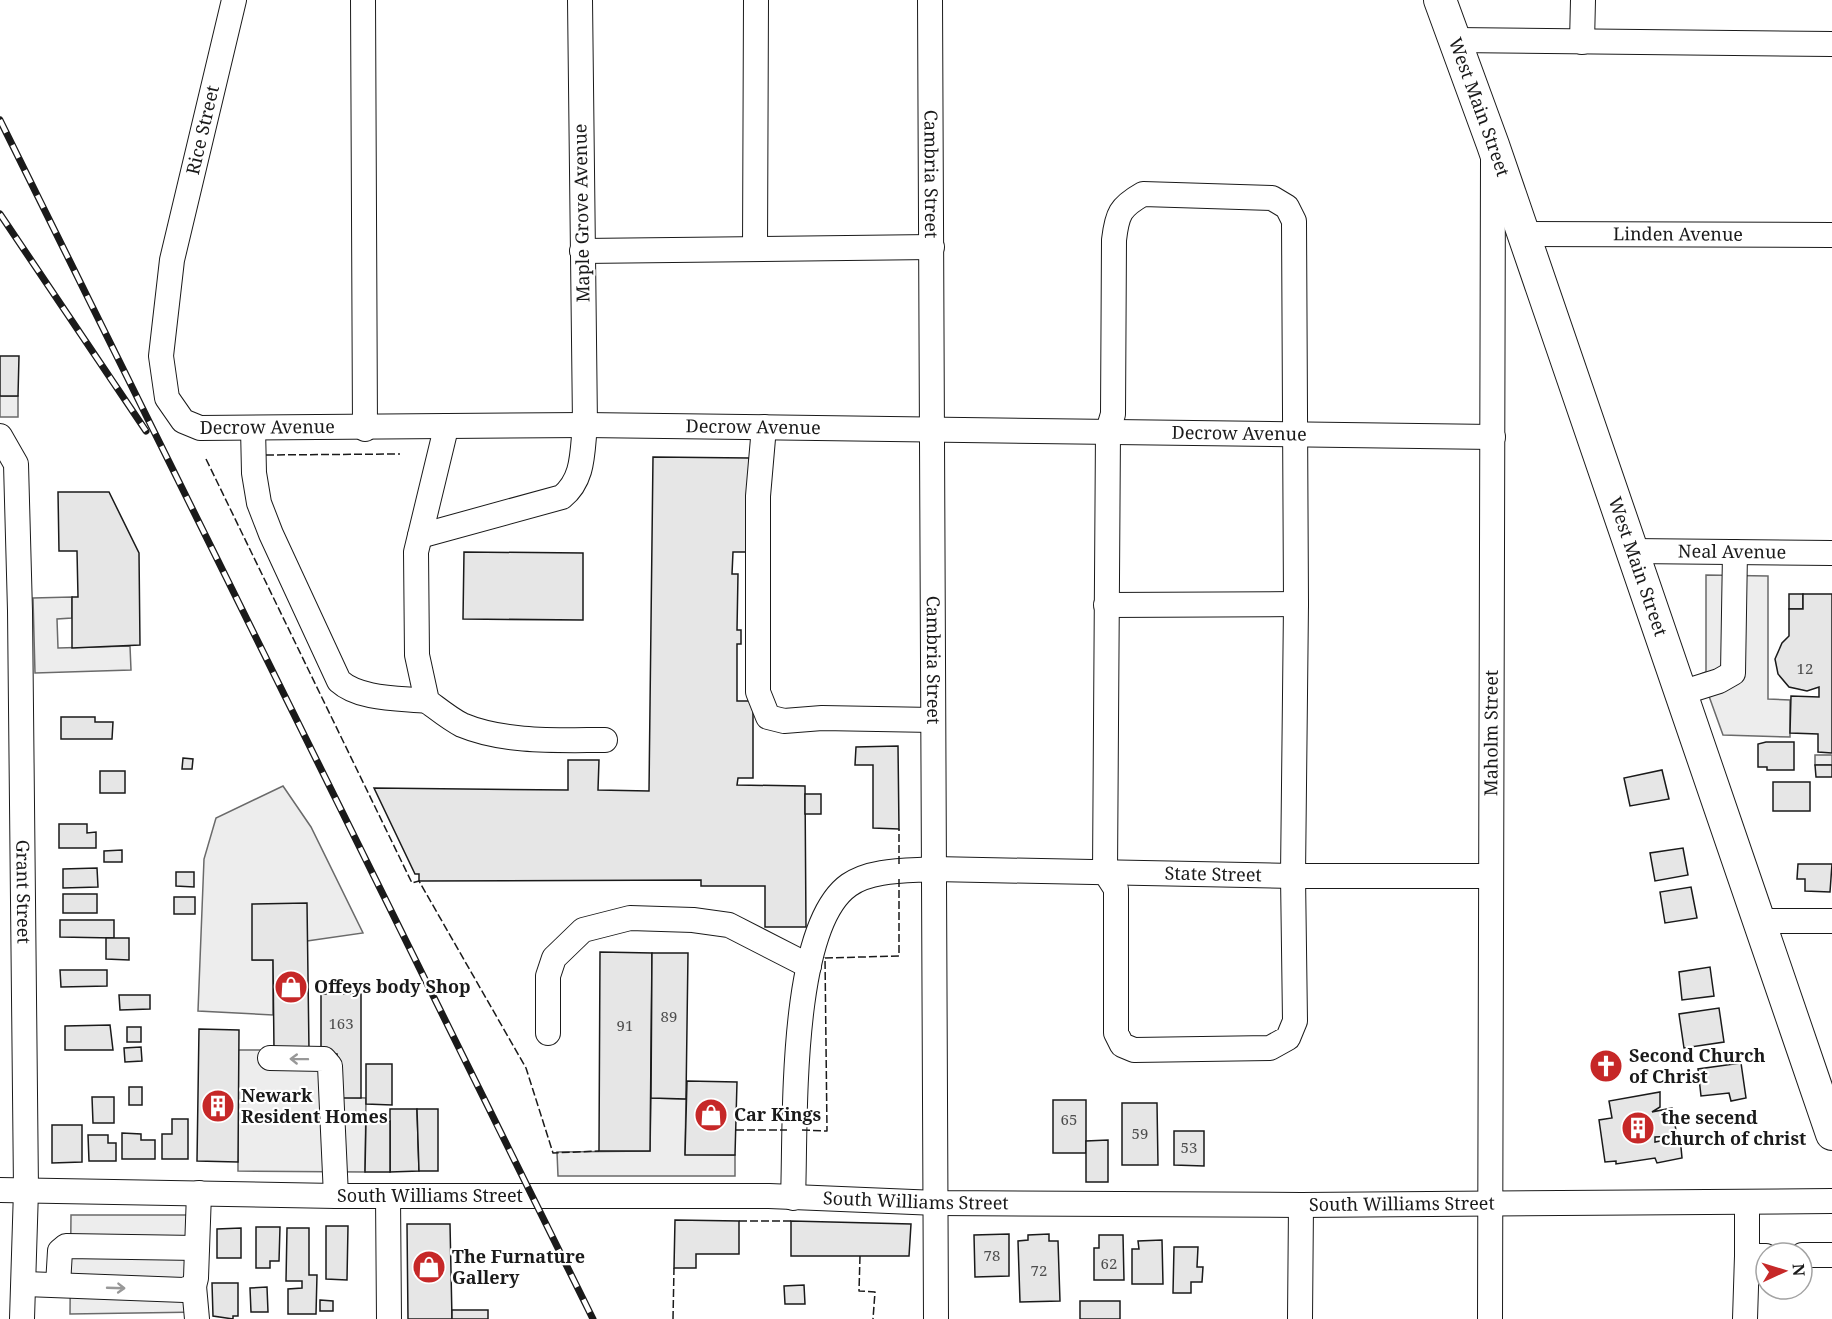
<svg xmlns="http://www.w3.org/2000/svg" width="1832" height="1319" viewBox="0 0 1832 1319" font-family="'Noto Serif',serif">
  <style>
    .parking { fill: #ededed; stroke: #6a6a6a; stroke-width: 1.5 }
    .building { fill: #e6e6e6; stroke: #1a1a1a; stroke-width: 1.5 }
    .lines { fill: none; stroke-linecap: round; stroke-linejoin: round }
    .minor-casing { stroke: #1a1a1a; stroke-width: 26 }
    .major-casing { stroke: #1a1a1a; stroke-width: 34 }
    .minor { stroke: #fff; stroke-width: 24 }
    .major { stroke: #fff; stroke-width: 32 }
    .rail-casing { stroke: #1a1a1a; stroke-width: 7 }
    .rail { stroke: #fff; stroke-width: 4.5; stroke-dasharray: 14; stroke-linecap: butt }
    .fence { stroke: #1a1a1a; stroke-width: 1.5; stroke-dasharray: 8 3; stroke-linecap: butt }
    .oneway { stroke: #989898 }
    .labels { text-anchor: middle; stroke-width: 4.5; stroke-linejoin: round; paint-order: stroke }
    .number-label { font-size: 15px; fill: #4d4d4d }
    .street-label { font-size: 18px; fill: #1a1a1a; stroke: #fff }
    .poi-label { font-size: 18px; font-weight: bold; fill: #1a1a1a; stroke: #fff; text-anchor: start }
  </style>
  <rect width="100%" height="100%" fill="#fff"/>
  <!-- parking -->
  <g class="parking">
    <rect x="0" y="396" width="18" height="21"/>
    <path d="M1706 575 1768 576V699L1790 700V737L1723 735 1701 674 1706 672Z"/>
    <path d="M72 597V618L57 619 58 648 130 646 131 670 35 673 33 598Z"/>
    <rect x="1815" y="755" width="17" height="10"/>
    <path d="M283 786 311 827 363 933 307 941 252 960H273V1015L198 1011 204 859 216 818Z"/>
    <path d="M238 1050H309L337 1054V1097L366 1098 365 1172 238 1171Z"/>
    <path d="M651 1098 686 1099 685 1154 735 1155V1176H558L557 1152 650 1151Z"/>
    <path d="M71 1215H204L201 1312 70 1314Z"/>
  </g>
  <!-- building -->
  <g class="building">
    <path d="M0 356H19L18 396H0Z"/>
    <path d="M653 457 749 458 748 552H733L732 574H738L737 630H741V644H737V701H753V778H738L737 785 805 786 806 927H765V886H701V880L419 881V874H415L374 788 568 790V760H599L598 790 649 791Z"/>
    <path d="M58 492H109L139 553 140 645 72 648V597H78L77 551H59Z"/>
    <path d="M464 552 583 553V620L463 619Z"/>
    <rect x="1789" y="594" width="14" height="15"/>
    <path d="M1803 594H1832V753L1818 752V734L1790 733 1791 696 1819 697V687L1807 691 1789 687 1778 674 1775 659 1782 643 1789 636V609H1803Z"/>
    <path d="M61 717H95V722H113L112 739H61Z"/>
    <path d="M1766 742H1794V770H1767V767H1758V744Z"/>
    <path d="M898 746 899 829 873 828V765H855L856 747Z"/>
    <path d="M183 758 193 759 192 769H182Z"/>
    <path d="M1815 765H1832V777H1816Z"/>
    <path d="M1662 770 1669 799 1630 806 1624 778Z"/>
    <rect x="100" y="771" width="25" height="22"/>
    <rect x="1773" y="782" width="37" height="29"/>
    <rect x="805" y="794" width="16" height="20"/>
    <path d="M59 824H87V833L96 832V848H59Z"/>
    <path d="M1683 848 1688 875 1655 881 1650 853Z"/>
    <path d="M122 850V862H104V851Z"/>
    <path d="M1798 864H1832L1830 892 1805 891V879H1797Z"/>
    <path d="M97 868 98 887 63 888V869Z"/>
    <path d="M176 872H194V887L176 886Z"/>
    <path d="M1691 887 1697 918 1665 923 1660 892Z"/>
    <rect x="63" y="894" width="34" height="19"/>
    <rect x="174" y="897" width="21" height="17"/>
    <path d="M307 903 309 1050H274L273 960H252V904Z"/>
    <path d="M60 920H114V938L60 937Z"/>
    <path d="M106 938H129V960L106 959Z"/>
    <path d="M600 952 652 953 650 1151H599Z"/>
    <path d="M652 953H688L686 1099 651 1098Z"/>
    <path d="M1710 967 1714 996 1682 1000 1679 972Z"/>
    <path d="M60 970H107V986L61 987Z"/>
    <path d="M321 994H361V1098H337V1054H321Z"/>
    <path d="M119 995H150V1009L120 1010Z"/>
    <path d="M1719 1008 1724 1042 1684 1048 1679 1014Z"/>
    <path d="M110 1025 113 1050H65V1026Z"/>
    <rect x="127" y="1027" width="14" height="15"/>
    <path d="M199 1029 239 1030 238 1162 197 1161Z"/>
    <path d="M141 1047 142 1061 125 1062 124 1048Z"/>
    <path d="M1741 1063 1746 1098 1731 1101 1729 1093 1701 1096 1698 1069Z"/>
    <path d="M366 1064H392V1105L366 1104Z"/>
    <path d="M687 1081 737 1082 735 1155H685Z"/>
    <rect x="129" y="1087" width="13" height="18"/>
    <path d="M1660 1092V1107L1652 1112 1672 1108 1677 1136 1655 1137V1142L1680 1137 1682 1158 1657 1163 1655 1158 1616 1164V1161L1605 1162 1599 1120 1612 1118 1609 1101Z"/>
    <path d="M92 1097H114V1123H93Z"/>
    <rect x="1053" y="1100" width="33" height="53"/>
    <path d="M1122 1103H1157L1158 1165H1122Z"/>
    <path d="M390 1109H417L419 1171 390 1172Z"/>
    <path d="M417 1109H438V1171H419Z"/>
    <path d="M172 1119H188V1159H162V1134H172Z"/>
    <path d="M366 1121H390V1172H365Z"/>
    <path d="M52 1125H82V1162L52 1163Z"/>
    <path d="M1174 1131H1204V1166L1174 1165Z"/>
    <path d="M122 1133 141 1134V1140H155V1159H122Z"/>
    <path d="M88 1135H108V1143H116V1161H89Z"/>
    <path d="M1108 1140V1182H1086V1141Z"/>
    <path d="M675 1220 739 1221V1254H696V1268H674Z"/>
    <path d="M791 1221 911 1224 909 1256H791Z"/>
    <path d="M407 1224H450L452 1319H408Z"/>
    <path d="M326 1226H348L347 1280 326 1279Z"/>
    <path d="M256 1227H280L279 1261H270V1268H256Z"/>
    <path d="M241 1228V1258H217V1229Z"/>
    <path d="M287 1228H309V1275H317L316 1314H288V1289L302 1288V1281H286Z"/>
    <path d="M1009 1234V1276L975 1277 974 1235Z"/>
    <path d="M1049 1234V1241H1058L1060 1301 1020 1302 1018 1241 1028 1240V1235Z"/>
    <path d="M1099 1235H1123L1124 1280H1094V1248H1099Z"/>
    <path d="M1162 1240 1163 1284H1132V1249H1139L1138 1241Z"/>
    <path d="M1174 1247H1198L1197 1267H1203L1202 1282H1191V1293H1173Z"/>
    <path d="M212 1283H238V1316H233V1319L213 1316Z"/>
    <path d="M804 1285 805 1304H785L784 1286Z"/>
    <path d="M267 1287 268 1312H251L250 1288Z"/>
    <path d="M320 1300 333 1301V1311H320Z"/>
    <rect x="1080" y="1301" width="40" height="18"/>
    <rect x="452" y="1310" width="36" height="9"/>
  </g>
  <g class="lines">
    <!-- minor casing -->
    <g class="minor-casing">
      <g id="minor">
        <path id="s1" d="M234 0 172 260 161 356 167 398 183 421 200 428 585 425 1493 437"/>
        <path d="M363 0 365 429"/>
        <path id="s2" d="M930 0 936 1319"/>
        <path d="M1455 40 1832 44"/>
        <path d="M1582 42 1583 0"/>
        <path d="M1143 194 1272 198 1287 207 1294 221 1296 604 1293 876 1295 1021 1288 1038 1270 1048 1134 1050 1122 1045 1116 1033V889L1105 872 1108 431 1113 414 1114 240C1117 214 1120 207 1143 194Z"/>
        <path id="s3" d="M1524 234 1832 235"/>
        <path d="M755 248 756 0"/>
        <path d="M582 251 932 247"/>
        <path d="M764 427 758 496V692L768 717 784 721 822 718 933 720"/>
        <path d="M253 428 254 473 259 503 271 534 339 681C360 700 400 698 427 701"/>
        <path d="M446 428 416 552 417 655 427 701C438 709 450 719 462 725 505 743 559 740 605 740"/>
        <path id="s4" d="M0 436 16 464 20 611 26 1190 22 1319"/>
        <path d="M420 536 562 497C584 479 582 453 585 425L580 0"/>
        <path id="s5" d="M1632 551 1832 553"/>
        <path d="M1106 605 1296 604"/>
        <path d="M1681 693 1719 681 1733 673 1735 552"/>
        <path d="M1759 921H1832"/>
        <path d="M548 1033V976L554 958 583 930 630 918 693 920 729 925 809 966"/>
        <path d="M270 1058 324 1059 330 1066 336 1196"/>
        <path id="s6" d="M0 1190 336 1196H769L937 1203 1301 1205 1832 1201"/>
        <path d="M388 1196 389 1319"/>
        <path id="s7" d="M793 1198C796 1126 788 928 849 885 872 869 908 871 934 869L1293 876H1491"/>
        <path d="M1747 1202V1256"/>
        <path d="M1802 1255H1832"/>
        <path d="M25 1284 184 1290 194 1286 196 1278 199 1193"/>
        <path d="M58 1285 60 1251 66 1246 197 1248"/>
        <path d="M194 1286 197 1319"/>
        <path d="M1300 1319 1301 1205"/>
        <path id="s8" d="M1490 1319 1493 160"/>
        <path d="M1745 1319 1747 1256H1766"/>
      </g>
    </g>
    <!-- major casing -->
    <g class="major-casing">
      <g id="major">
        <path id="s9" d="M1440 0 1493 145 1832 1134"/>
      </g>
    </g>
    <!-- minor -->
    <use href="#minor" class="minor"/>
    <!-- major -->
    <use href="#major" class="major"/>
    <!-- rail casing -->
    <g class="rail-casing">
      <g id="rail">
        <path d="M0 120 593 1319"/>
        <path d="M0 214 146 431"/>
      </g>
    </g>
    <!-- rail -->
    <use href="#rail" class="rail"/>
    <!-- fence -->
    <g class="fence">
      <path d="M266 455 400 454"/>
      <path d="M206 459 412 883 419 881 526 1068 553 1153 599 1151"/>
      <path d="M899 864V829"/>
      <path d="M736 1130H787"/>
      <path d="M802 1130 827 1131 825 958 899 956V879"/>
      <path d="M739 1221H791"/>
      <path d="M860 1256 859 1291 875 1292 873 1319"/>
      <path d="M673 1319 674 1268"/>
    </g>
  </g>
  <!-- one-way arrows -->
  <defs><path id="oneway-shaft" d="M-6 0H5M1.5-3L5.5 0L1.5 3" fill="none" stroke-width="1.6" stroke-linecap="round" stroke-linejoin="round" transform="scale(1.5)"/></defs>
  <g class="oneway">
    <use href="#oneway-shaft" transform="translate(299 1059) rotate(-179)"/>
    <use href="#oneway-shaft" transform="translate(116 1288) rotate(2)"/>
  </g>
  <!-- icons -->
  <defs>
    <g id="shop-disc" transform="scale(1.725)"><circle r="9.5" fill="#c62828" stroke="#fff"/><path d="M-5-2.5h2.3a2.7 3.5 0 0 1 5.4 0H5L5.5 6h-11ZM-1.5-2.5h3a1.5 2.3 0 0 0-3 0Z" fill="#fff"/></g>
    <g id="church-disc" transform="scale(1.725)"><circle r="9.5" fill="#c62828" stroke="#fff"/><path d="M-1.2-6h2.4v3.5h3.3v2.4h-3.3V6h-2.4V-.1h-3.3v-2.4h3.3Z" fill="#fff"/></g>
    <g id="building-disc" transform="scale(1.725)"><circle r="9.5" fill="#c62828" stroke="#fff"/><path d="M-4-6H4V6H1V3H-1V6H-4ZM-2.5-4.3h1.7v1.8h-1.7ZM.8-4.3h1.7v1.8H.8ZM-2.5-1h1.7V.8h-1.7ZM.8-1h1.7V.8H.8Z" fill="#fff"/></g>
  </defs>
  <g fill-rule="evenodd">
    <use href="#shop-disc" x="291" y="987"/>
    <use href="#church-disc" x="1606" y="1066"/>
    <use href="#building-disc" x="218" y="1106"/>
    <use href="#shop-disc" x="711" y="1115"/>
    <use href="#building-disc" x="1638" y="1128"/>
    <use href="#shop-disc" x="429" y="1267"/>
  </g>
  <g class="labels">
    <!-- number labels -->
    <g class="number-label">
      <text x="1805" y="674">12</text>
      <text x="669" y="1022">89</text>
      <text x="341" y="1029">163</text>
      <text x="625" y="1031">91</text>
      <text x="1069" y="1125">65</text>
      <text x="1140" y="1139">59</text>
      <text x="1189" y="1153">53</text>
      <text x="992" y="1261">78</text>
      <text x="1109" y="1269">62</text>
      <text x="1039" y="1276">72</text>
    </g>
    <!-- street labels -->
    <g class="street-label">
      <text dy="6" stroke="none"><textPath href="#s9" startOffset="114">West Main Street</textPath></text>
      <text transform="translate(203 130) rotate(-77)" y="6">Rice Street</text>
      <text dy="6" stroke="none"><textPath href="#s2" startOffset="174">Cambria Street</textPath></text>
      <text transform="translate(582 213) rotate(-91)" y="6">Maple Grove Avenue</text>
      <text dy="6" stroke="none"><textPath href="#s3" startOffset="154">Linden Avenue</textPath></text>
      <text dy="6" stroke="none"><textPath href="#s1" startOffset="520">Decrow Avenue</textPath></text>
      <text dy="6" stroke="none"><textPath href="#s1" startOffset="1006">Decrow Avenue</textPath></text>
      <text dy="6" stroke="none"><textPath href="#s1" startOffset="1492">Decrow Avenue</textPath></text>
      <text dy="6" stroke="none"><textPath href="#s5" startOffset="100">Neal Avenue</textPath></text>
      <text dy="6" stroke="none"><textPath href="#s9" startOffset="600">West Main Street</textPath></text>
      <text dy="6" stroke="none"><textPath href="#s2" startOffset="660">Cambria Street</textPath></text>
      <text dy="6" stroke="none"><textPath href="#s8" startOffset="586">Maholm Street</textPath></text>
      <text dy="6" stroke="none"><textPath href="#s7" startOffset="692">State Street</textPath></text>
      <text dy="6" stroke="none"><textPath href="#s4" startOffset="460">Grant Street</textPath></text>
      <text dy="6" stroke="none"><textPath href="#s6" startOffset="430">South Williams Street</textPath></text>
      <text dy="6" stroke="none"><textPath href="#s6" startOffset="916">South Williams Street</textPath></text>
      <text dy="6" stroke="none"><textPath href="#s6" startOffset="1402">South Williams Street</textPath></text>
    </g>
    <!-- poi labels -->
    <g class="poi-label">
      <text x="314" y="993">Offeys body Shop</text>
      <text x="1629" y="1062">Second Church<tspan x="1629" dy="21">of Christ</tspan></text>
      <text x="241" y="1102">Newark<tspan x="241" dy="21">Resident Homes</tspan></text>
      <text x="734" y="1121">Car Kings</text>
      <text x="1661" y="1124">the secend<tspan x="1661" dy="21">church of christ</tspan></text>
      <text x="452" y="1263">The Furnature<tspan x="452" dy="21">Gallery</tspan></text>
    </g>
  </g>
  <!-- north arrow -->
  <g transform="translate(1784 1271) rotate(86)"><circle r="28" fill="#ffffff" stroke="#a3a3a3" stroke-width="1.5"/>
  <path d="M0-4.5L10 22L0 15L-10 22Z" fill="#c62828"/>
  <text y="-9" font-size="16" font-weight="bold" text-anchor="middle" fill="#1a1a1a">N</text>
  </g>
</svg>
